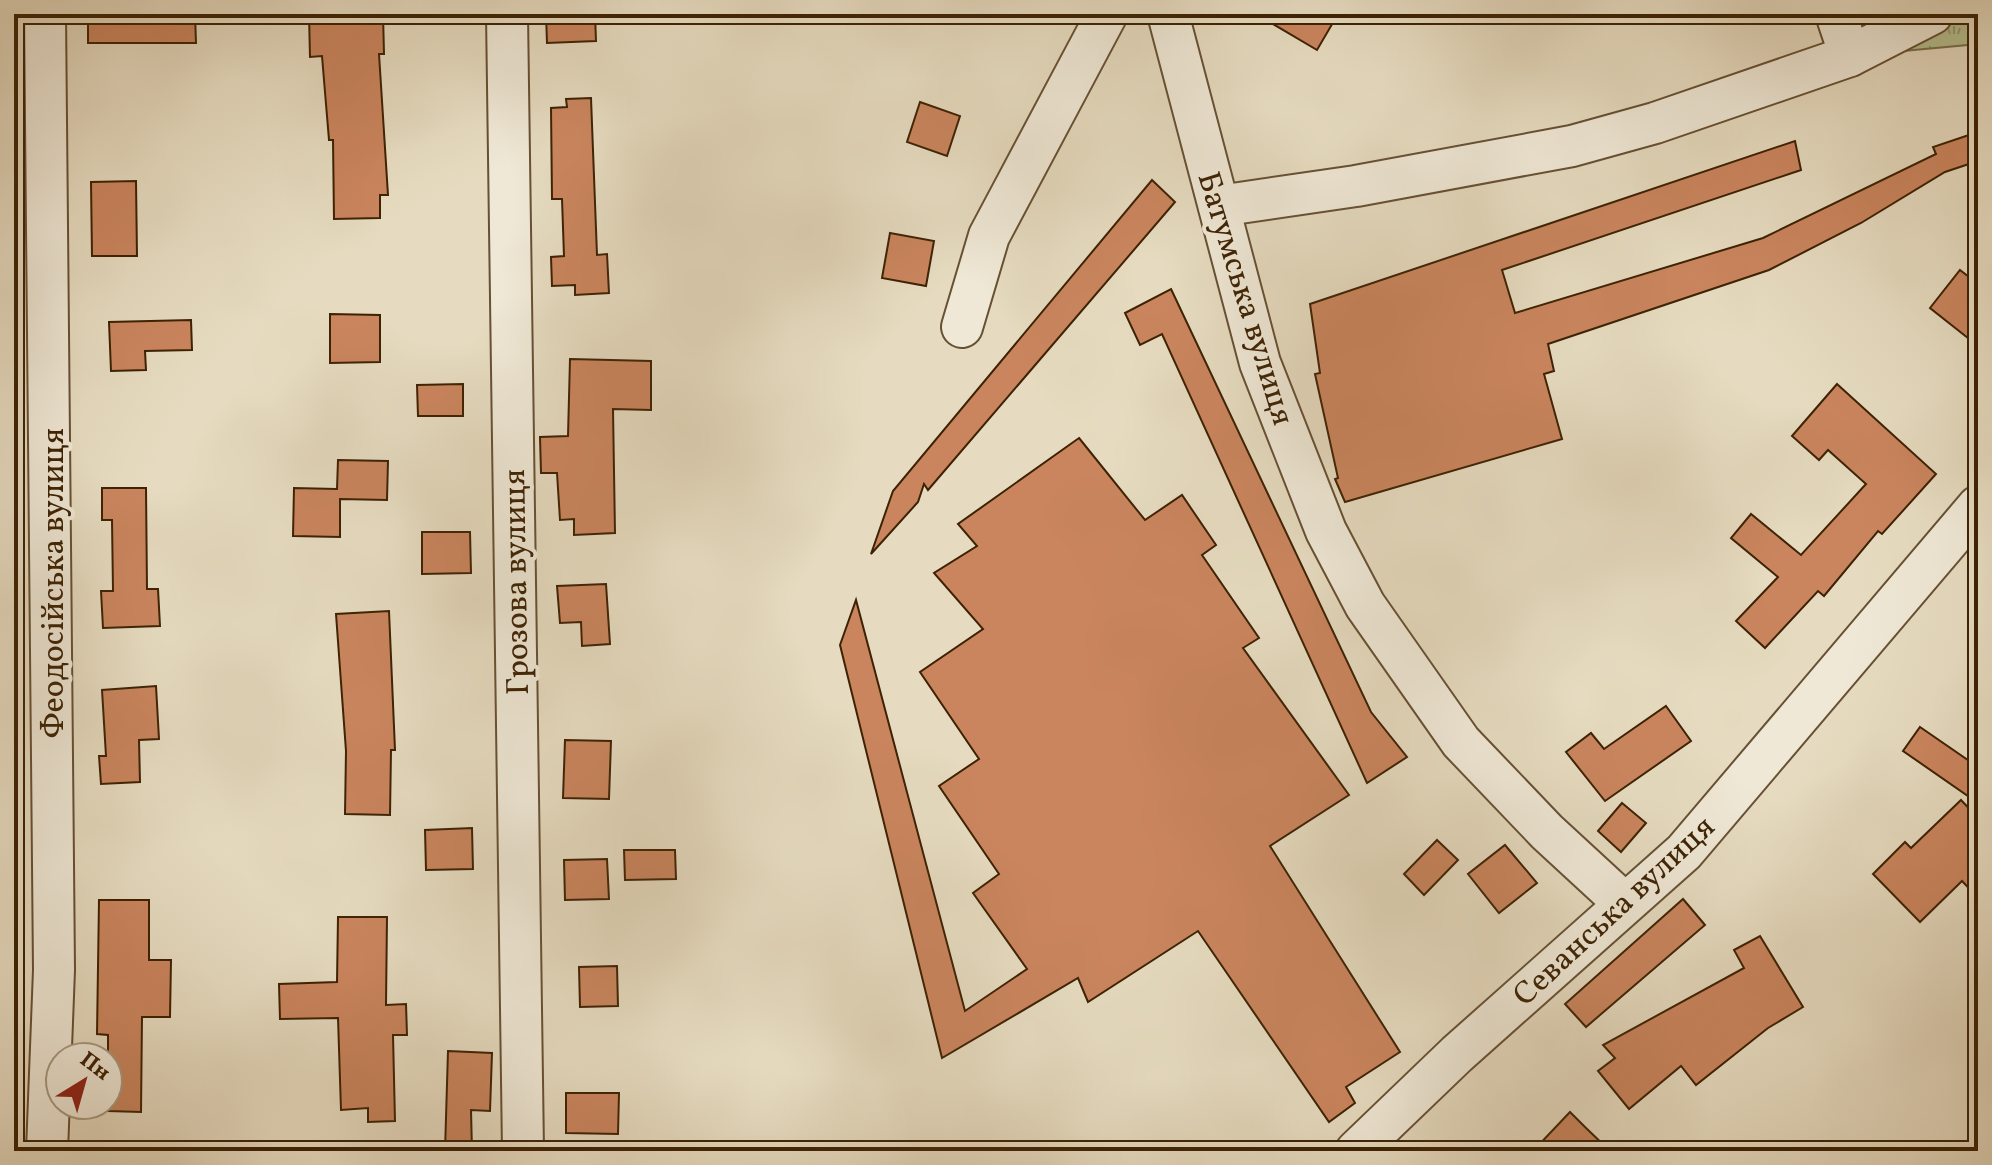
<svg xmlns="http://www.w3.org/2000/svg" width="1992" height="1165" viewBox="0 0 1992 1165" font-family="Vollkorn,serif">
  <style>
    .grass { fill: url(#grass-tufts); stroke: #7a714b; stroke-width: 2 }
    .building { fill: #ca855e; stroke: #3d2204; stroke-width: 2 }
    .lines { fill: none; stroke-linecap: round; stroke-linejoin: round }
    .street-casing { stroke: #675033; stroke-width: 44 }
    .street { stroke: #efe8d6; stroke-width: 40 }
    .labels { text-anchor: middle; stroke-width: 8; stroke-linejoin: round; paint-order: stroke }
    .street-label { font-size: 32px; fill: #3d2204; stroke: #efe8d6 }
  </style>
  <defs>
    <pattern id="grass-tufts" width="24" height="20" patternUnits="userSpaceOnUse" patternTransform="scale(2)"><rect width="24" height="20" fill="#b6c092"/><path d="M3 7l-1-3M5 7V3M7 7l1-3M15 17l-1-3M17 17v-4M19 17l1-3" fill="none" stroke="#959c75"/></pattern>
  </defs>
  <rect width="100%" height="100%" fill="#e6dbc0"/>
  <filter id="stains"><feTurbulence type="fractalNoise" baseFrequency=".0025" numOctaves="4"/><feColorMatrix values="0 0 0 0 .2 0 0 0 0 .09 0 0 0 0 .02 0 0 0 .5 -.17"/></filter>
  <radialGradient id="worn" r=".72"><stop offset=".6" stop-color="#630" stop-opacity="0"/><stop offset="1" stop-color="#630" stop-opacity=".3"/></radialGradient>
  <!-- grass -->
  <path class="grass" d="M1836 14H1978V44L1850 56Z"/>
  <!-- building -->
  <g class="building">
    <path d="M88 14H195L196 43H88Z"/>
    <path d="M383 14 384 54H379L388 195H380V218L334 219 333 140H329L322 56 310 57 309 15Z"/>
    <path d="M546 14H595L596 41 547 43Z"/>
    <path d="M1256 14H1338L1317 50Z"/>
    <path d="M591 98 597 255 607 254 609 293 575 295V285L552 286 551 257 564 256 562 199H552L551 108 567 107 566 99Z"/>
    <path d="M920 102 960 116 947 156 907 142Z"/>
    <path d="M1978 132V161L1945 172 1861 223 1769 270 1548 344 1554 371 1544 374 1562 439 1345 502 1335 479 1338 478 1315 374 1320 373 1310 304 1795 141 1801 170 1502 270 1515 313 1763 238 1936 154 1933 147Z"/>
    <path d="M1152 180 1175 202 928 490 924 484 918 502 871 554 893 491Z"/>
    <path d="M136 181 137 256H92L91 182Z"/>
    <path d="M890 233 934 241 926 286 882 278Z"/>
    <path d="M1960 270 1978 284V346L1930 308Z"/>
    <path d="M1171 289 1371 712 1407 757 1367 783 1162 334 1140 345 1125 313Z"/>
    <path d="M330 314 380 315V362L330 363Z"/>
    <path d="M191 320 192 350 145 351 146 370 111 371 109 322Z"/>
    <path d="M570 359 651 361V410L613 409 615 533 574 535V519L560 520 557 473H541L540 437 568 436Z"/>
    <path d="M463 384V416H418L417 385Z"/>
    <path d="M1837 384 1936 474 1882 534 1878 531 1824 596 1818 591 1765 648 1736 621 1778 577 1731 538 1751 514 1801 555 1866 484 1828 450 1819 460 1792 436Z"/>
    <path d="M1079 438 1145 520 1182 495 1216 545 1202 555 1259 638 1243 648 1349 795 1270 846 1400 1052 1346 1087 1355 1103 1329 1122 1198 931 1088 1002 1078 978 942 1058 840 645 856 600 965 1011 1027 969 973 893 999 874 939 786 979 759 920 672 983 629 934 573 977 546 958 524Z"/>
    <path d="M338 460 388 461 387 500 340 499V537L293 536 294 488 337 489Z"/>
    <path d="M102 488H146L147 589H158L160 626 103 628 101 591H113L112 520H102Z"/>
    <path d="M422 532H470L471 573 422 574Z"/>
    <path d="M606 584 610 644 582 646 581 622 560 623 557 586Z"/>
    <path d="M389 611 395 750H391L390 815 345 814 346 751 336 614Z"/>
    <path d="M156 686 159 739 139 740 140 782 101 784 99 756H106L102 690Z"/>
    <path d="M1666 706 1691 741 1605 801 1566 752 1591 733 1604 749Z"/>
    <path d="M1920 727 1978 767V803L1903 751Z"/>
    <path d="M565 740 611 741 609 799 563 798Z"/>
    <path d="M1961 800 1978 818V898L1962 881 1920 922 1873 874 1905 842 1911 848Z"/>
    <path d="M1622 803 1646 823 1621 852 1598 831Z"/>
    <path d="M472 828 473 869 426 870 425 830Z"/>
    <path d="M1437 840 1458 860 1424 895 1404 874Z"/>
    <path d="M1505 845 1537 883 1499 913 1468 874Z"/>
    <path d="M624 850H675L676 879 625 880Z"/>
    <path d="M607 859 609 899 565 900 564 860Z"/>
    <path d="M1683 899 1705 925 1586 1027 1565 1004Z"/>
    <path d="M99 900H149V960H171L170 1017H142L141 1112 108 1111V1035L97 1034Z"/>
    <path d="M338 917H387L386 1005 406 1004 407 1035H393L395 1121 368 1122V1108L341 1110 338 1018 280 1019 279 984 337 982Z"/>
    <path d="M1760 936 1803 1007 1768 1028 1696 1085 1681 1066 1629 1109 1598 1071 1615 1058 1603 1045 1744 968 1734 950Z"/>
    <path d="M617 966 618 1006 580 1007 579 967Z"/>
    <path d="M448 1051 492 1053 490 1111 471 1110 472 1151H445Z"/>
    <path d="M566 1093H619L618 1134 566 1133Z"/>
    <path d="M1570 1112 1585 1127 1610 1151H1533Z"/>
  </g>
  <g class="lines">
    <!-- street casing -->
    <g class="street-casing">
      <g id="street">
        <path d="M45 14 54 970 47 1151"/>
        <path d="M507 14 523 1151"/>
        <path d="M1168 14 1260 363 1326 531 1365 605 1461 742 1547 832 1624 903"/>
        <path d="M1836 14 1850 56"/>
        <path d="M1219 206 1356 186 1572 146 1655 123 1850 56 1932 14"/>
        <path d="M962 327 989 236 1107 14"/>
        <path d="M1356 1151 1457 1054 1684 852 1978 506"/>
      </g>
    </g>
    <!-- street -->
    <use href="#street" class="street"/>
  </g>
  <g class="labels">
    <!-- street labels -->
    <g class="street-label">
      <text transform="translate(1247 298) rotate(73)" y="11">Батумська вулиця</text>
      <text transform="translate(515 582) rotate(-91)" y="11">Грозова вулиця</text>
      <text transform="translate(52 583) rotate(-90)" y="11">Феодосійська вулиця</text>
      <text transform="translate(1613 910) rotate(-43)" y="11">Севанська вулиця</text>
    </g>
  </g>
  <!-- margin -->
  <rect width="1992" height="1165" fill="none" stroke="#e6dbc0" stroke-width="48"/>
  <rect x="16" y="16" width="1960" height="1133" fill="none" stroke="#3d2204" stroke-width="4"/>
  <rect x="24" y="24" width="1944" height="1117" fill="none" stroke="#3d2204" stroke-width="2"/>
  <!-- north arrow -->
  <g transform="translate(84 1081) rotate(37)"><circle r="38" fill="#efe8d6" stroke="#a89982" stroke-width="2"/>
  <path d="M0-6L14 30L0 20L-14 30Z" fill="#8f2418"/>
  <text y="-12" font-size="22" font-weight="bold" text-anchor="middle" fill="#3d2204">Пн</text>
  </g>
  <rect width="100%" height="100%" filter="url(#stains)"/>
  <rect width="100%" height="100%" fill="url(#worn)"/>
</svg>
